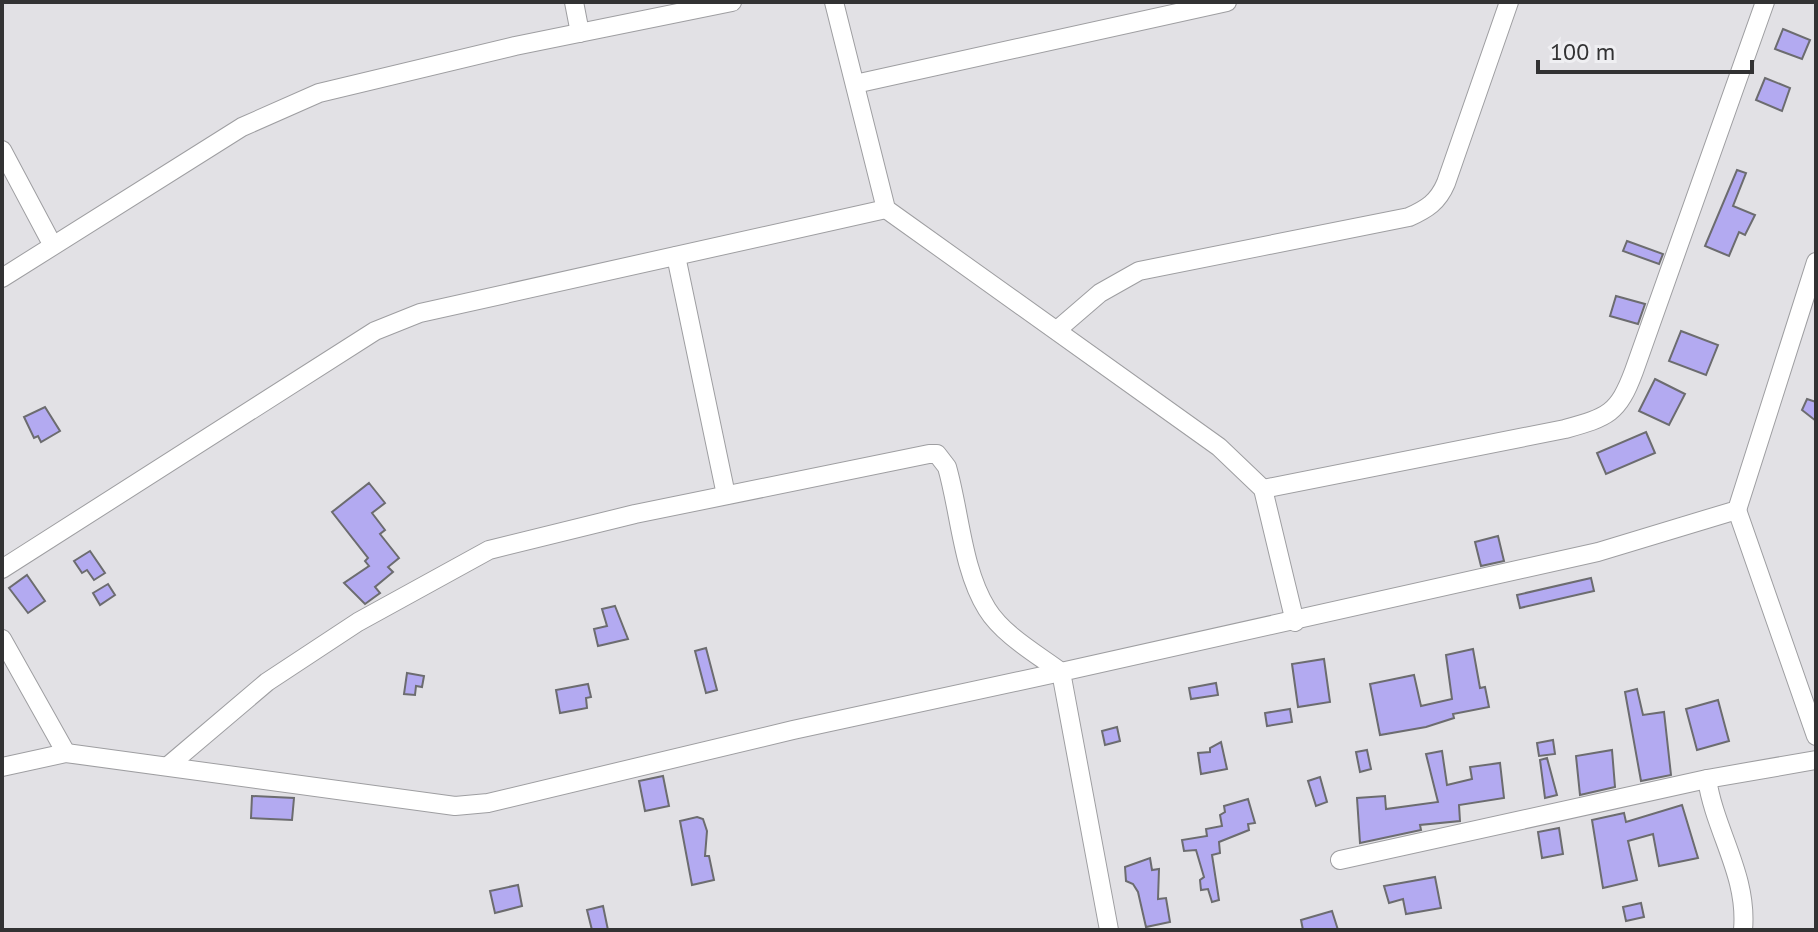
<svg xmlns="http://www.w3.org/2000/svg" width="1818" height="932" viewBox="0 0 1818 932" font-family="'PT Sans',sans-serif">
  <style>
    .building { fill: #b3aaf1; stroke: #6c6c6f; stroke-width: 2 }
    .lines { fill: none; stroke-linecap: round; stroke-linejoin: round }
    .minor-casing { stroke: #9e9ea1; stroke-width: 20 }
    .minor { stroke: #fff; stroke-width: 18 }
  </style>
  <rect width="100%" height="100%" fill="#e2e1e5"/>
  <!-- building -->
  <g class="building">
    <path d="M1783 29 1810 40 1802 59 1775 49Z"/>
    <path d="M1765 78 1790 88 1782 111 1756 100Z"/>
    <path d="M1737 170 1746 173 1733 206 1755 215 1745 235 1739 232 1729 256 1705 246Z"/>
    <path d="M1627 241 1663 254 1659 264 1623 251Z"/>
    <path d="M1616 296 1645 304 1638 324 1610 316Z"/>
    <path d="M1681 331 1718 345 1706 375 1669 361Z"/>
    <path d="M1655 379 1685 394 1669 425 1639 411Z"/>
    <path d="M1807 399 1816 402V421L1802 410Z"/>
    <path d="M45 407 60 431 41 442 38 436 34 438 24 417Z"/>
    <path d="M1646 432 1655 453 1606 474 1597 453Z"/>
    <path d="M369 483 385 503 372 513 385 530 380 534 399 558 388 567 393 572 375 587 380 593 365 604 344 583 369 566 365 561 368 558 332 512Z"/>
    <path d="M1498 536 1504 561 1481 566 1475 542Z"/>
    <path d="M90 551 105 573 94 580 87 570 82 573 74 561Z"/>
    <path d="M27 575 45 601 28 613 9 588Z"/>
    <path d="M1591 578 1594 591 1520 608 1517 595Z"/>
    <path d="M108 584 115 595 100 605 93 593Z"/>
    <path d="M615 606 628 639 598 646 594 629 607 626 602 609Z"/>
    <path d="M706 648 717 690 706 693 695 651Z"/>
    <path d="M1473 649 1480 688 1485 687 1489 707 1453 714 1454 718 1426 727 1380 735 1370 684 1414 675 1421 706 1452 699 1446 655Z"/>
    <path d="M1324 659 1330 702 1298 707 1292 664Z"/>
    <path d="M407 673 424 676 422 687 416 686 415 695 404 694Z"/>
    <path d="M1216 683 1218 695 1191 699 1189 688Z"/>
    <path d="M588 684 591 697 586 698 587 708 560 713 556 690Z"/>
    <path d="M1637 689 1643 715 1664 712 1671 775 1641 781 1625 692Z"/>
    <path d="M1718 700 1729 741 1697 750 1686 709Z"/>
    <path d="M1290 709 1292 722 1267 726 1265 713Z"/>
    <path d="M1117 727 1120 741 1105 745 1102 731Z"/>
    <path d="M1553 740 1555 754 1539 756 1537 743Z"/>
    <path d="M1221 742 1227 769 1201 774 1198 753 1210 752V748Z"/>
    <path d="M1367 750 1371 769 1360 772 1356 752Z"/>
    <path d="M1612 750 1615 787 1580 795 1576 756Z"/>
    <path d="M1442 751 1447 785 1472 779 1470 767 1500 763 1504 798 1459 805 1460 821 1420 825 1421 830 1360 843 1357 798 1385 796 1386 809 1438 802 1426 754Z"/>
    <path d="M1547 758 1557 795 1545 798 1540 760Z"/>
    <path d="M663 776 669 806 645 811 639 781Z"/>
    <path d="M1320 777 1327 802 1316 806 1308 781Z"/>
    <path d="M252 796 294 798 292 820 251 818Z"/>
    <path d="M1248 799 1255 823 1248 824 1249 830 1219 842 1220 853 1212 855 1219 900 1212 902 1208 889 1201 890 1200 880 1204 877 1196 850 1184 851 1182 840 1207 836 1206 829 1222 826 1220 815 1225 812 1224 806Z"/>
    <path d="M1682 805 1698 858 1659 866 1653 834 1628 841 1637 880 1603 888 1592 820 1624 813 1626 822Z"/>
    <path d="M697 817 703 819 707 831 705 856H709L714 880 692 885 680 821Z"/>
    <path d="M1559 828 1563 854 1542 858 1538 832Z"/>
    <path d="M1150 858 1152 870 1159 869 1158 899 1166 898 1170 922 1146 927 1138 892 1133 884 1126 881 1125 867Z"/>
    <path d="M1435 877 1441 908 1406 914 1403 899 1389 903 1384 886Z"/>
    <path d="M518 885 522 906 495 913 490 891Z"/>
    <path d="M1641 903 1644 917 1626 921 1623 907Z"/>
    <path d="M603 906 608 930H592L587 910Z"/>
    <path d="M1332 911 1338 930H1303L1301 920Z"/>
  </g>
  <g class="lines">
    <!-- minor casing -->
    <g class="minor-casing">
      <g id="minor">
        <path d="M574 2 580 33"/>
        <path d="M834 2 886 209 1219 447 1263 489 1295 622"/>
        <path d="M855 84 1227 2"/>
        <path d="M2 150 52 244"/>
        <path d="M676 256 726 495"/>
        <path d="M2 278 242 127 319 93 515 46 732 2"/>
        <path d="M1057 330 1100 293 1139 271 1409 217C1427 209 1438 202 1446 183L1509 2"/>
        <path d="M1263 489 1565 429C1608 417 1618 414 1634 371L1765 2"/>
        <path d="M1737 510 1816 736"/>
        <path d="M2 569 375 331 420 313 886 209"/>
        <path d="M2 639 66 753"/>
        <path d="M168 766 267 682 358 622 489 550 635 514 929 454H937L947 467C960 512 962 569 987 609 1003 635 1037 654 1061 672"/>
        <path d="M2 767 66 753 455 806 488 803 793 730 1061 672"/>
        <path d="M1340 860 1707 779"/>
        <path d="M1109 930 1061 672 1598 552 1737 510 1816 262"/>
        <path d="M1743 930C1748 875 1715 832 1707 779L1816 760"/>
      </g>
    </g>
    <!-- minor -->
    <use href="#minor" class="minor"/>
  </g>
  <!-- border -->
  <rect width="1818" height="932" fill="none" stroke="#323233" stroke-width="8"/>
  <!-- scale -->
  <path d="M1538 60v12h214v-12" fill="none" stroke="#323233" stroke-width="4"/>
  <text x="1550" y="60" font-size="24" fill="#323233" stroke="#efeff2" stroke-width="6" paint-order="stroke">100 m</text>
</svg>
